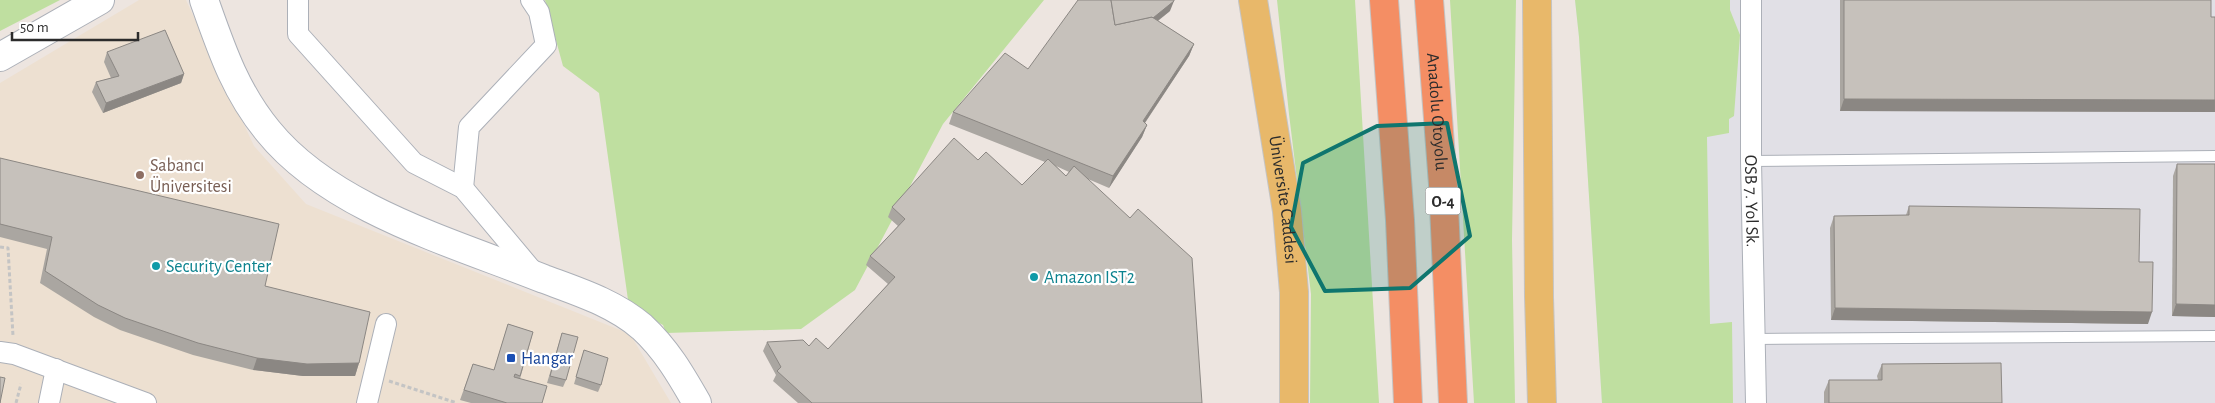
<svg xmlns="http://www.w3.org/2000/svg" width="2215" height="403" viewBox="0 0 2215 403" font-family="'Alegreya Sans',sans-serif">
  <style>
    .industrial { fill: #e1e0e6 }
    .education { fill: #ede0d1 }
    .green { fill: #bfdfa0 }
    .lines { fill: none; stroke-linecap: round; stroke-linejoin: round }
    .lane-casing { stroke: #acb0b8; stroke-width: 12 }
    .street-casing { stroke: #acb0b8; stroke-width: 22 }
    .secondary-casing { stroke: #acb0b8; stroke-width: 30 }
    .primary-casing { stroke: #c4c4c4; stroke-width: 30 }
    .highway-casing { stroke: #c4c4c4; stroke-width: 30 }
    .path { stroke: #c4c4c4; stroke-width: 3; stroke-dasharray: 4 2.5; stroke-linecap: butt }
    .lane { stroke: #fff; stroke-width: 10 }
    .street { stroke: #fff; stroke-width: 20 }
    .secondary { stroke: #fff; stroke-width: 28 }
    .primary { stroke: #e8b86a; stroke-width: 28 }
    .highway { stroke: #f48e64; stroke-width: 28 }
    .wall { fill: #aaa6a1; fill-rule: evenodd }
    .shaded-wall { fill: #8b8783 }
    .building { fill: #c6c1bb; stroke: #8b8783 }
    .marked { fill: #0f766e; fill-opacity: 0.2; stroke: #0f766e; stroke-width: 4; stroke-linejoin: round }
    .education-dot { fill: #8d6e63; stroke: #fff; stroke-width: 2 }
    .culture-dot { fill: #0f9aa8; stroke: #fff; stroke-width: 2 }
    .transit-dot { fill: #1a4fb4; stroke: #fff; stroke-width: 2 }
    .labels { text-anchor: middle; stroke-width: 4.5; stroke-linejoin: round; paint-order: stroke }
    .shield { fill: #fff; stroke: #6b6b6b; stroke-width: 1 }
    .shield-label { font-size: 16px; font-weight: bold; fill: #2c2c2c }
    .street-label { font-size: 18px; fill: #2c2c2c; stroke: #fff }
    .education-label { font-size: 18px; fill: #785e54; stroke: #fff; text-anchor: start }
    .culture-label { font-size: 18px; fill: #0d838f; stroke: #fff; text-anchor: start }
    .transit-label { font-size: 18px; fill: #164399; stroke: #fff; text-anchor: start }
  </style>
  <rect width="100%" height="100%" fill="#ede5e0"/>
  <!-- industrial -->
  <path class="industrial" d="M1575 0H2215V403H1602L1579 37Z"/>
  <!-- education -->
  <path class="education" d="M139 0H186L254 146 306 204 630 334 671 403H0V83Z"/>
  <!-- green -->
  <g class="green">
    <path d="M0 0H60L0 31Z"/>
    <path d="M545 0H1044L943 124 855 290 801 329 666 333 663 325 629 307 599 93 563 66Z"/>
    <path d="M1277 0H1355L1379 403H1310L1311 294 1289 114Z"/>
    <path d="M1450 0H1516L1512 240 1515 403H1474Z"/>
    <path d="M1575 0H1730V10L1740 35 1734 116 1729 119V133L1707 137 1710 324 1732 322 1733 403H1602L1579 37Z"/>
  </g>
  <g class="lines">
    <!-- lane casing -->
    <g class="lane-casing">
      <g id="lane">
        <path d="M1751 161 2215 156"/>
        <path d="M1756 339 2215 336"/>
      </g>
    </g>
    <!-- street casing -->
    <g class="street-casing">
      <g id="street">
        <path d="M298 0V34L414 163 463 188 536 275"/>
        <path id="s1" d="M1751 0V161L1756 403"/>
        <path d="M463 188 469 127 546 45 539 12 531 0"/>
        <path d="M0 352 14 354 146 403"/>
        <path d="M49 403 56 369"/>
        <path d="M367 403 386 324"/>
      </g>
    </g>
    <!-- secondary casing -->
    <g class="secondary-casing">
      <g id="secondary">
        <path d="M204 0C221 48 235 91 268 131 331 209 454 243 544 279 579 292 614 303 642 327 666 349 681 375 697 403"/>
        <path d="M0 57 100 0"/>
      </g>
    </g>
    <!-- primary casing -->
    <g class="primary-casing">
      <g id="primary">
        <path id="s2" d="M1253 0 1287 211 1294 292V403"/>
        <path d="M1537 0 1539 297 1542 403"/>
      </g>
    </g>
    <!-- highway casing -->
    <g class="highway-casing">
      <g id="highway">
        <path d="M1384 0 1400 220 1408 403"/>
        <path id="s3" d="M1429 0 1443 184 1453 403"/>
      </g>
    </g>
    <!-- path -->
    <g class="path">
      <path d="M0 247 8 248 13 336"/>
      <path d="M389 381 457 403"/>
      <path d="M16 403 21 384"/>
    </g>
    <!-- lane -->
    <use href="#lane" class="lane"/>
    <!-- street -->
    <use href="#street" class="street"/>
    <!-- secondary -->
    <use href="#secondary" class="secondary"/>
    <!-- primary -->
    <use href="#primary" class="primary"/>
    <!-- highway -->
    <use href="#highway" class="highway"/>
  </g>
  <!-- wall -->
  <g class="wall">
    <path d="M1840 0H2211V17H2215V112L1840 111Z"/>
    <path d="M1170 11 1158 21 1194 44 1189 56 1145 123 1147 125 1142 137 1109 188 1088 179 1202 403H798L773 381 776 375 763 351 767 342 809 346 828 349 888 284 866 265 870 256 898 226 888 217 892 207 978 160 1022 185 1045 162 949 124 953 112 1028 69ZM1056 166 1069 172 1066 176Z"/>
    <path d="M107 52 184 74 181 83 103 113 92 92 96 82 111 78 104 62Z"/>
    <path d="M0 158 265 286 359 363 355 376H303L253 370 193 355 120 330 94 317 40 283 47 249 0 237Z"/>
    <path d="M2177 164 2215 317 2172 316 2173 176Z"/>
    <path d="M1909 206 2139 262 2148 324 1831 320 1830 228 1834 216 1906 215Z"/>
    <path d="M508 324 533 332 520 379 542 403H471L460 400 473 364 494 370Z"/>
    <path d="M562 333 566 380 563 387 547 383Z"/>
    <path d="M584 350 601 385 598 392 574 384Z"/>
    <path d="M1882 364 2002 403H1824V392L1829 380H1878L1877 376Z"/>
  </g>
  <!-- shaded-wall -->
  <g class="shaded-wall">
    <path d="M1174 1 1170 11 1147 29 1111 37Z"/>
    <path d="M1194 44 1189 56 1138 133 1143 121Z"/>
    <path d="M184 74 181 83 103 113 106 103Z"/>
    <path d="M1844 99 2215 100V112L1840 111Z"/>
    <path d="M1147 125 1142 137 1109 188 1113 176Z"/>
    <path d="M2176 304 2215 305V317L2172 316Z"/>
    <path d="M1835 308 2152 312 2148 324 1831 320Z"/>
    <path d="M257 358 359 363 355 376H303L253 370Z"/>
  </g>
  <!-- building -->
  <g class="building">
    <path d="M1078 0H1111L1115 25 1152 17 1194 44 1143 121 1147 125 1113 176 953 112 1005 53 1028 69Z"/>
    <path d="M1111 0H1174V1L1153 18 1152 17 1115 25Z"/>
    <path d="M1844 0H2211V17H2215V100L1844 99Z"/>
    <path d="M165 30 184 74 106 103 96 82 119 76 107 52Z"/>
    <path d="M954 138 978 160 986 152 1022 185 1048 159 1066 176 1074 166 1130 218 1138 209 1192 258 1202 403H812L777 371 781 367 767 342 803 340 809 346 816 338 828 349 895 277 870 256 905 219 892 207Z"/>
    <path d="M0 158 279 224 265 286 370 312 359 363 307 364 257 358 198 343 125 318 98 305 45 271 52 237 0 224Z"/>
    <path d="M2177 164H2215V305L2176 304Z"/>
    <path d="M1909 206 2140 209 2139 262H2153L2152 312 1835 308 1834 216 1909 215Z"/>
    <path d="M508 324 533 332 520 376 515 374 514 377 547 386 542 403H507L464 390 473 364 494 370Z"/>
    <path d="M562 333 578 337 566 380 550 376Z"/>
    <path d="M584 350 608 358 601 385 576 377Z"/>
    <path d="M2001 363 2002 403H1829V380H1882V364Z"/>
    <path d="M0 377 5 378 0 403Z"/>
  </g>
  <!-- marked area -->
  <path class="marked" d="M1447 123 1470 236 1410 288 1325 291 1291 227 1303 163 1377 126Z"/>
  <!-- markers -->
  <circle class="education-dot" cx="140" cy="175" r="5"/>
  <g class="culture-dot">
    <circle cx="156" cy="266" r="5"/>
    <circle cx="1034" cy="277" r="5"/>
  </g>
  <rect class="transit-dot" x="506" y="353" width="10" height="10" rx="2.5"/>
  <g class="labels">
    <!-- shield labels -->
    <rect class="shield" x="1425.5" y="187.5" width="35" height="27" rx="4"/>
    <g class="shield-label">
      <text x="1443" y="207">O-4</text>
    </g>
    <!-- street labels -->
    <g class="street-label">
      <text dy="6" stroke="none"><textPath href="#s3" startOffset="112">Anadolu Otoyolu</textPath></text>
      <text dy="6" stroke="none"><textPath href="#s2" startOffset="202">Üniversite Caddesi</textPath></text>
      <text dy="6" stroke="none"><textPath href="#s1" startOffset="201">OSB 7. Yol Sk.</textPath></text>
    </g>
    <!-- education labels -->
    <g class="education-label">
      <text x="150" y="171">Sabancı<tspan x="150" dy="21">Üniversitesi</tspan></text>
    </g>
    <!-- culture labels -->
    <g class="culture-label">
      <text x="166" y="272">Security Center</text>
      <text x="1044" y="283">Amazon IST2</text>
    </g>
    <!-- transit labels -->
    <g class="transit-label">
      <text x="521" y="364">Hangar</text>
    </g>
  </g>
  <!-- scale -->
  <path d="M12 32v8h126v-8" fill="none" stroke="#2c2c2c" stroke-width="2.5"/>
  <text x="20" y="32" font-size="15" fill="#2c2c2c" stroke="#ffffff" stroke-width="4" paint-order="stroke">50 m</text>
</svg>
